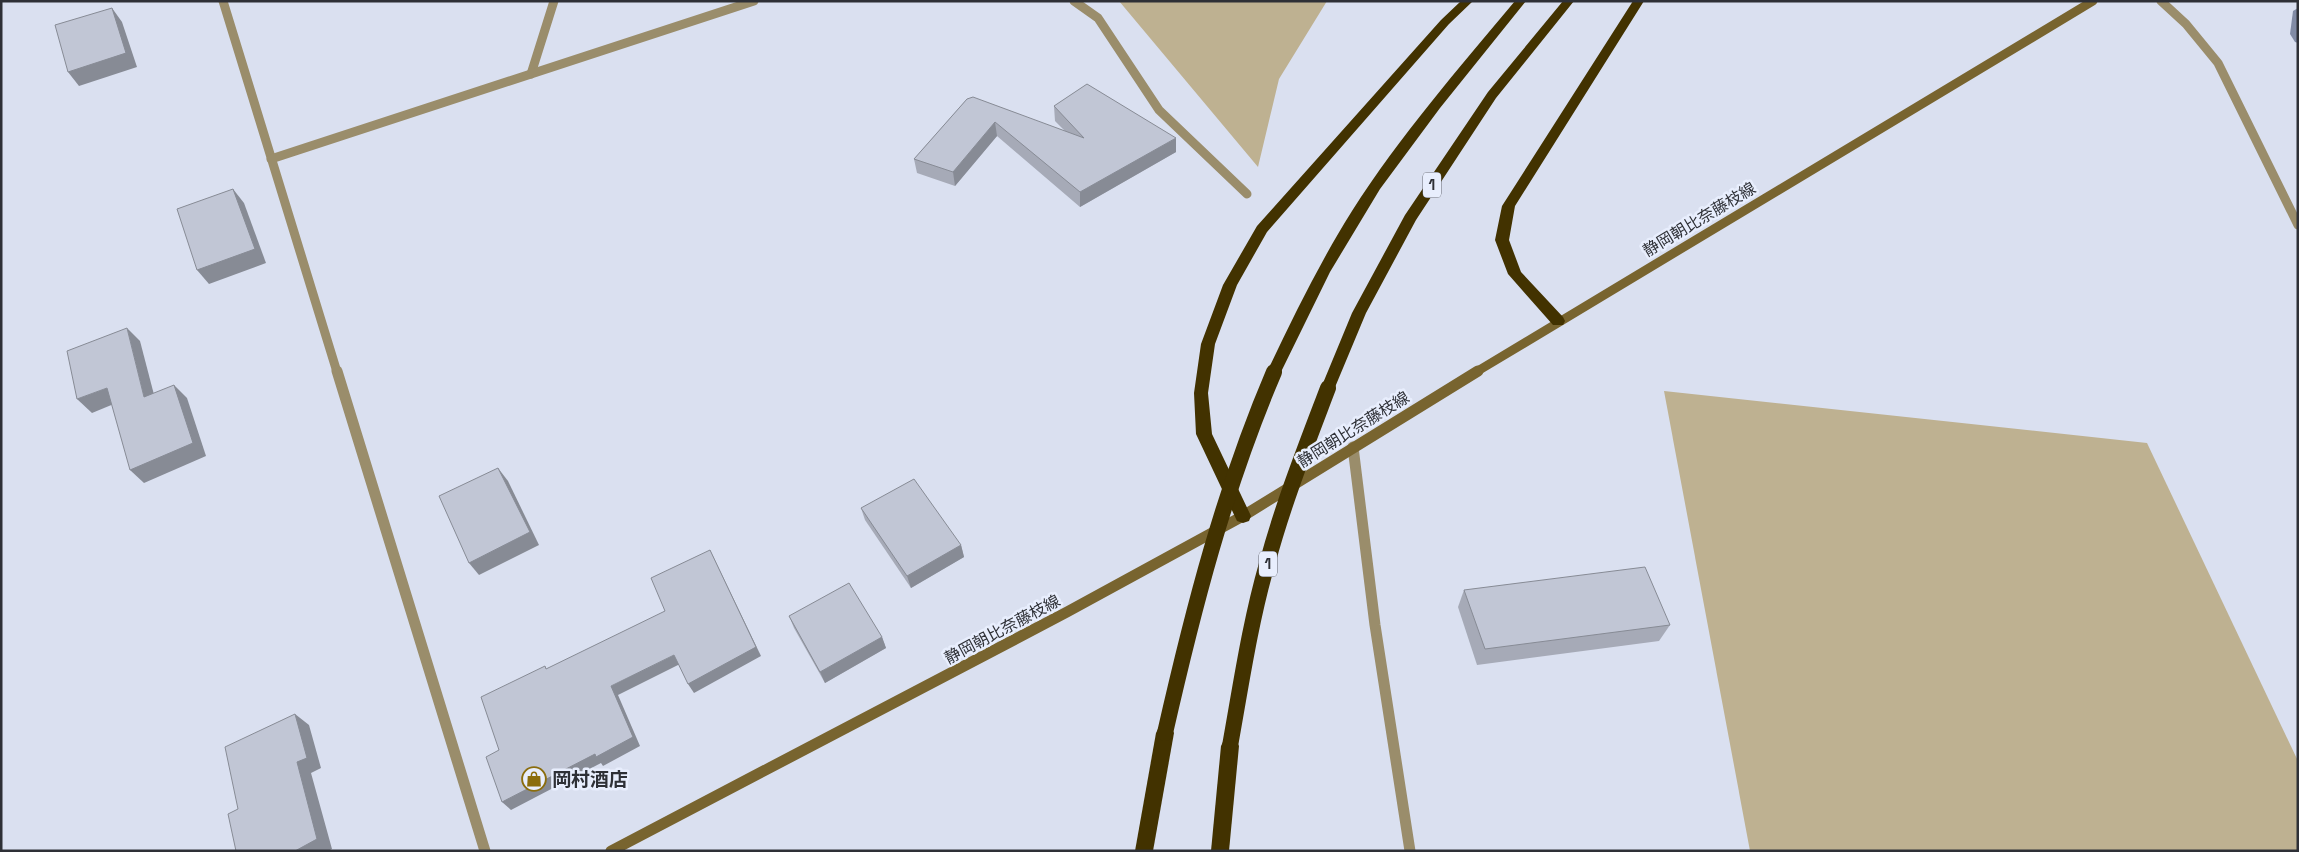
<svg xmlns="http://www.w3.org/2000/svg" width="2299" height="852" viewBox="0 0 2299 852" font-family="'Space Grotesk','Noto Sans JP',sans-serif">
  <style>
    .green { fill: #beb191 }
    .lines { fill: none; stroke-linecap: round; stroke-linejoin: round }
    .stream { fill: #818ba5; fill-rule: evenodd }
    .lane { stroke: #9a8d6b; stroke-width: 11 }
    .street-far1 { stroke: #9a8d6b; stroke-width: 9 }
    .street { stroke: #9a8d6b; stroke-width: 11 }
    .secondary-far1 { stroke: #78642f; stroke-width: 9 }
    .secondary { stroke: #78642f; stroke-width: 11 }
    .highway { fill: #423200; fill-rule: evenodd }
    .highway-bridge { stroke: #423200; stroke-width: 16 }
    .wall { fill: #a6aab7 }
    .shaded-wall { fill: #878b95 }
    .building { fill: #c1c6d5; stroke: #878b95 }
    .labels { text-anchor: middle; stroke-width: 5; stroke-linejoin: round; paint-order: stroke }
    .shield { fill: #e8eefd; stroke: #666972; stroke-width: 1 }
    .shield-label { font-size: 15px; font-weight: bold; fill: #2e3036 }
    .street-label { font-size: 16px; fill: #2e3036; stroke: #e8eefd }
    .near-poi-label { font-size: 19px; font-weight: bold; fill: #2e3036; stroke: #e8eefd; text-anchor: start }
  </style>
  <rect width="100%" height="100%" fill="#dae0f0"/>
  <!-- green -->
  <g class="green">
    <path d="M1119 1H1327L1279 79 1258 167Z"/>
    <path d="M1664 391 2147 443 2298 761V851H1750Z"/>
  </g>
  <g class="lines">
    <!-- stream -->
    <path class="stream" d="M2298 8V43L2295 42 2290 34 2293 11Z"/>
    <!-- lane -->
    <path class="lane" d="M1353 447 1375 625 1410 851"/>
    <!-- street-far1 -->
    <g class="street-far1">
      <path d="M223 1 337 372"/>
      <path d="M1074 1 1098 18 1159 110 1247 194"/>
      <path d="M2161 1 2186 24 2218 63 2298 225"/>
      <path d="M531 74 554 1"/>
      <path d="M271 159 754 1"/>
    </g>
    <!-- street -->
    <path class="street" d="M337 371 485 851"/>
    <!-- secondary-far1 -->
    <path class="secondary-far1" d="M1476 372 2093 1"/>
    <!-- secondary -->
    <path class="secondary" d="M611 851 1067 612 1243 516 1478 371"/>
    <!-- highway -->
    <g class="highway">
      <path d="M1461 1H1473L1449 24 1267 232 1237 285 1215 344 1208 393 1212 434 1251 516 1249 521 1243 523 1237 521 1196 434 1194 393 1201 344 1223 285 1257 226 1441 20Z"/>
      <path d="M1515 1H1526L1440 108 1380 189 1330 272 1279 376 1274 378 1269 376 1267 372C1293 317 1320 262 1352 211 1400 136 1458 69 1515 1Z"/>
      <path d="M1563 1H1574L1496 98 1416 220 1366 313 1333 392 1328 394 1323 392 1321 388 1352 313 1405 215 1488 92Z"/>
      <path d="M1633 1H1644L1515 206 1509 240 1521 272 1563 317 1565 321 1563 325H1553L1508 274 1495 240 1502 206Z"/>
      <path d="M1165 725 1171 727 1174 733 1153 851H1135L1156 733 1159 727Z"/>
      <path d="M1230 738 1236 740 1239 746 1229 851H1211L1221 746 1224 740Z"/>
    </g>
    <!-- highway-bridge -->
    <g class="highway-bridge">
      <path d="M1165 733C1193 610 1224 489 1274 372"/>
      <path d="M1230 746C1241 685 1250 623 1267 564 1283 504 1306 446 1328 388"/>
    </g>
  </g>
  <!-- wall -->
  <g class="wall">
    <path d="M967 99 1065 131 1055 121 1054 106 1176 152 1080 207 997 136 955 186 917 173 914 159Z"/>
    <path d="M861 508 961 545 964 557 911 588 865 520Z"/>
    <path d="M1464 590 1670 625 1659 641 1477 665 1458 607Z"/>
    <path d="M789 616 882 637 886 648 825 683 794 628Z"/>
  </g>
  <!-- shaded-wall -->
  <g class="shaded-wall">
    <path d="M112 8 122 22 137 67 79 86 68 72Z"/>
    <path d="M995 122 997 136 955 186 953 172Z"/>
    <path d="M1176 138V152L1080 207V192Z"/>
    <path d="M233 189 244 203 266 263 209 284 197 270Z"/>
    <path d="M127 328 140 341 158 410 144 397Z"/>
    <path d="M174 385 187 398 206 456 144 483 130 470Z"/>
    <path d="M107 388 121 401 92 413 77 399Z"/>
    <path d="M498 468 508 481 539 545 479 575 469 563Z"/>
    <path d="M961 545 964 557 911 588 907 576Z"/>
    <path d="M710 550 761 656 694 693 688 684Z"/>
    <path d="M882 637 886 648 825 683 820 672Z"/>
    <path d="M674 655 680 664 618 695 640 746 603 766 601 763 511 810 502 802 611 686Z"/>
    <path d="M295 714 309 725 321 768 311 773 332 849 328 851H295L297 762Z"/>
  </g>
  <!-- building -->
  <g class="building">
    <path d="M112 8 126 53 68 72 55 25Z"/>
    <path d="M1087 84 1176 138 1080 192 995 122 953 172 914 159 967 99 973 97 1084 138 1054 106Z"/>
    <path d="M233 189 255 249 197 270 177 209Z"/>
    <path d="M127 328 144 397 174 385 193 443 130 470 107 388 77 399 67 351Z"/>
    <path d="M498 468 530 532 469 563 439 496Z"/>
    <path d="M914 479 961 545 907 576 861 508Z"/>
    <path d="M710 550 756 647 688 684 674 655 611 686 633 737 596 757 595 754 502 802 486 757 499 750 481 697 545 666 546 669 665 611 651 578Z"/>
    <path d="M1645 567 1670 625 1485 649 1464 590Z"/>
    <path d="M849 583 882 637 820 672 789 616Z"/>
    <path d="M295 714 307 758 297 762 317 839 295 851H236L228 814 238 809 225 747Z"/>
  </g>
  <!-- icons -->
  <defs>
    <g id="shop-ring" transform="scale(1.25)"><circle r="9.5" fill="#e8eefd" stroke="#8b6d0d" stroke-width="1.5"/><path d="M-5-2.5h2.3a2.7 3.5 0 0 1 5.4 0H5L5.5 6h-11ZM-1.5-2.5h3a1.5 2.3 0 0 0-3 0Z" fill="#8b6d0d"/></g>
  </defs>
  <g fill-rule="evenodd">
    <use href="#shop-ring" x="534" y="779"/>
  </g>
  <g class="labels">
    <!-- shield labels -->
    <g class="shield">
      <rect x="1423" y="172.5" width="18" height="25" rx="4"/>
      <rect x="1259" y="551.5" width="18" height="25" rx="4"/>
    </g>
    <g class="shield-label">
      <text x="1432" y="190">1</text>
      <text x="1268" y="569">1</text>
    </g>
    <!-- street labels -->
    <g class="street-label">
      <text transform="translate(1699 219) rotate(-31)" y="6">静岡朝比奈藤枝線</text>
      <text transform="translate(1353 429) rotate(-32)" y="6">静岡朝比奈藤枝線</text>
      <text transform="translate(1002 629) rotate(-28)" y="6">静岡朝比奈藤枝線</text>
    </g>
    <!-- near-poi labels -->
    <g class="near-poi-label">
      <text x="552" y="786">岡村酒店</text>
    </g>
  </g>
  <!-- border -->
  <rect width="2299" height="852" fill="none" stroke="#2e3036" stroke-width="5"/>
</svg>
